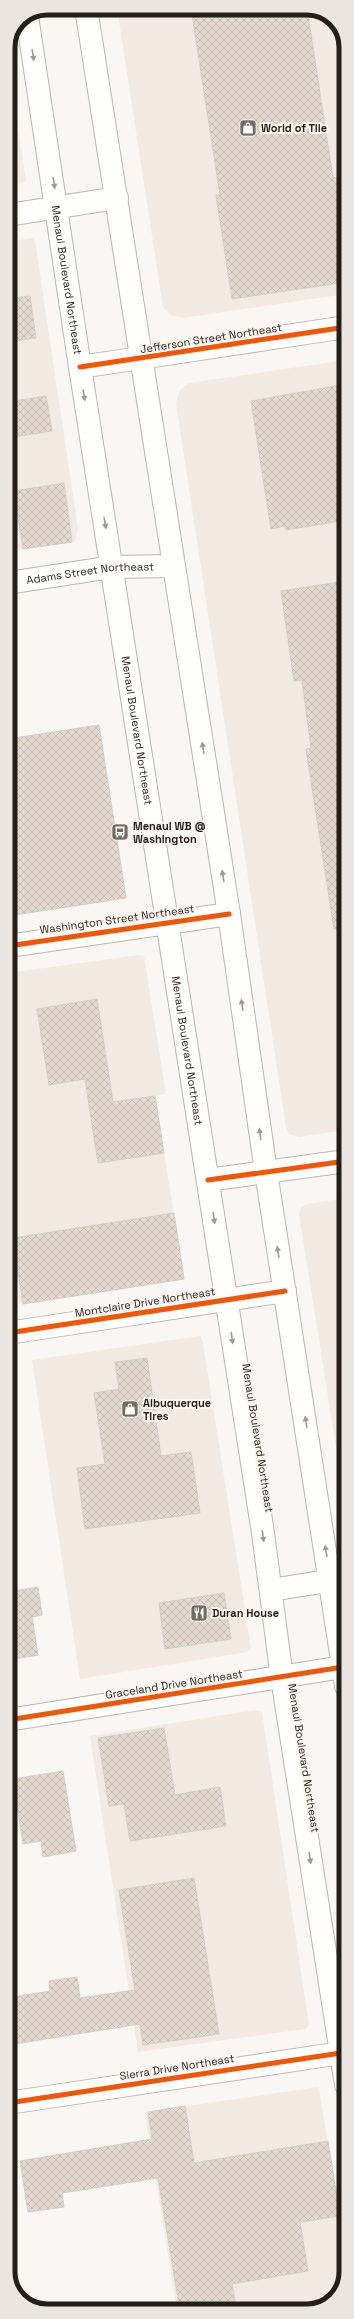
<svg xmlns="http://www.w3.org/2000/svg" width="354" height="2319" viewBox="0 0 354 2319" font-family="'Space Grotesk',sans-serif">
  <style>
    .built { fill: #f2e9e2 }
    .building { fill: url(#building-cross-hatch); stroke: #d1cdc8 }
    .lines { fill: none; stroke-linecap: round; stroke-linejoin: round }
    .minor-casing { stroke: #bab5b1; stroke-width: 24 }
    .major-casing { stroke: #bab5b1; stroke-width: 24 }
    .minor { stroke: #fefefd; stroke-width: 22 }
    .major { stroke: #fefefd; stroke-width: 22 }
    .cycleway-casing { stroke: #fdf6f0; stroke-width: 8 }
    .cycleway { stroke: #e8590c; stroke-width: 5 }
    .oneway { fill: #9c9996 }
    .labels { text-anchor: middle; stroke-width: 4; stroke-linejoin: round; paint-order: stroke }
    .poi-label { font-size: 11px; font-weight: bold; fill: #241e19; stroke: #fdf6f0; text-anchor: start }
    .street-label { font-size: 11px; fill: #241e19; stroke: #fdf6f0 }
    .rim { fill: none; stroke: #241e19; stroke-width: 5 }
  </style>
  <defs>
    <pattern id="building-cross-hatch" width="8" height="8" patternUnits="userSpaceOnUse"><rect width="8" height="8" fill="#e3d9cf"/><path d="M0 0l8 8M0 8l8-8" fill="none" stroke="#c3bab1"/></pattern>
  </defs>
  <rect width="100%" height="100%" fill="#faf6f3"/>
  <!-- built -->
  <g class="built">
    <path d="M117 8H312L335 20 346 42V294L183 318 170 315 163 307Z"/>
    <path d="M8 64 26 181 25 183 8 186Z"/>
    <path d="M32 238 35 241 78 529 75 541 8 552V242Z"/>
    <path d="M346 360V1130L299 1137 289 1134 286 1127 176 403 180 390 189 383Z"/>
    <path d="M139 955 144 956 145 962 166 1094 155 1096 184 1279 19 1304 8 1230V973Z"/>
    <path d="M346 1198V1510L299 1214 301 1207 307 1204Z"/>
    <path d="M200 1336 203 1343 251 1648 247 1652 80 1679 32 1360Z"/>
    <path d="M256 1710 262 1712 309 2025 305 2029 138 2052 90 1736Z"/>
    <path d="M319 2087 346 2263V2272L336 2298 312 2311H177L145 2112Z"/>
  </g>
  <!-- building -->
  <g class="building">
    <path d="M191 8H307L333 178 346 176V282L232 299 216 195H220Z"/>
    <path d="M30 296 36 338 8 342V299Z"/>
    <path d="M341 385 346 415V520L286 530 285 526 271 529 251 401Z"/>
    <path d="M46 396 52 431 8 438V402Z"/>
    <path d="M64 483 72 542 23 549 14 491Z"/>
    <path d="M346 581V928L334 929 306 749 311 748 302 680 294 681 281 591Z"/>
    <path d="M99 725 126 898 8 916V739Z"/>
    <path d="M97 999 113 1102 155 1096 164 1153 98 1163 85 1079 49 1085 37 1009Z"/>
    <path d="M174 1213 184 1279 23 1304 13 1238Z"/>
    <path d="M147 1358 161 1456 191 1452 200 1513 85 1529 77 1468 105 1464 94 1393 119 1389 115 1362Z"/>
    <path d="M38 1587 42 1615 32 1617 38 1655 8 1660V1592Z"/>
    <path d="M224 1593 231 1639 165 1649 159 1603Z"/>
    <path d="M164 1728 175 1795 220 1787 226 1826 130 1841 124 1804 109 1806 98 1738Z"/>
    <path d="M63 1771 76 1851 43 1857 41 1841 23 1844 13 1779Z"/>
    <path d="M194 1878 219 2034 143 2045 140 2024 8 2045V1998L50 1991 49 1981 77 1977 80 1998 135 1990 119 1890Z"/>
    <path d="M185 2106 194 2163 328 2141 340 2216 300 2222 308 2271 232 2284 237 2311H180L158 2178 62 2193 64 2207 28 2212 20 2161 152 2139 148 2112Z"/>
  </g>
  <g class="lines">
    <!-- minor casing -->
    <g class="minor-casing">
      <g id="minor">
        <path d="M8 215 117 198"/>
        <path d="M80 367 346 327"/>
        <path id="s1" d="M8 583 112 567 173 566"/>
        <path d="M8 946 229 914"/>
        <path d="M208 1180 346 1161"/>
        <path d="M8 1333 285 1291"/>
        <path d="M271 1590 346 1578"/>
        <path d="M8 1720 343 1667"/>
        <path d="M8 2103 341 2053 346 2048"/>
      </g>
    </g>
    <!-- major casing -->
    <g class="major-casing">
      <g id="major">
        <path d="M86 8 229 914 266 1172 346 1686"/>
        <path id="s2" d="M27 16 80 367 263 1533 282 1678 346 2085"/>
      </g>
    </g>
    <!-- minor -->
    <use href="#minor" class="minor"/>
    <!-- major -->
    <use href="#major" class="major"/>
    <!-- cycleway casing -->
    <g class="cycleway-casing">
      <g id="cycleway">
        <path d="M80 367 346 327"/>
        <path d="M8 946 229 914"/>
        <path d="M208 1180 346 1161"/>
        <path d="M8 1333 285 1291"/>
        <path d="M8 1720 343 1667"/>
        <path d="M8 2103 341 2053 346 2048"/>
      </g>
    </g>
    <!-- cycleway -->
    <use href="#cycleway" class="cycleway"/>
  </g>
  <!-- one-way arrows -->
  <defs><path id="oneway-solid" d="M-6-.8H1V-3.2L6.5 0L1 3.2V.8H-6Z"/></defs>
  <g class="oneway">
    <use href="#oneway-solid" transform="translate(33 55) rotate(81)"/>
    <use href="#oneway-solid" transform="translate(54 183) rotate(81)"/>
    <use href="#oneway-solid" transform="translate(84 395) rotate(81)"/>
    <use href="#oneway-solid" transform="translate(105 523) rotate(81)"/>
    <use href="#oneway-solid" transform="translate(203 748) rotate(-99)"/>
    <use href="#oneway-solid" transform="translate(223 876) rotate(-99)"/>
    <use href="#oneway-solid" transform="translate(242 1005) rotate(-98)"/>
    <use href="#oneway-solid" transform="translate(260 1134) rotate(-98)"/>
    <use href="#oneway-solid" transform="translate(214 1218) rotate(81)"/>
    <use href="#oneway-solid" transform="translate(278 1252) rotate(-99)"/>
    <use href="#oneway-solid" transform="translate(232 1338) rotate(82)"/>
    <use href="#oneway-solid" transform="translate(306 1422) rotate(-99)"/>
    <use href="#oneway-solid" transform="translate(263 1536) rotate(82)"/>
    <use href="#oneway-solid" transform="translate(326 1551) rotate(-99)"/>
    <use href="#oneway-solid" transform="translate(310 1858) rotate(81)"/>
  </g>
  <!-- icons -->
  <defs>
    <g id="shop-square" transform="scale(0.9)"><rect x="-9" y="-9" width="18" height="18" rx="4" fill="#6f6a65" stroke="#fdf6f0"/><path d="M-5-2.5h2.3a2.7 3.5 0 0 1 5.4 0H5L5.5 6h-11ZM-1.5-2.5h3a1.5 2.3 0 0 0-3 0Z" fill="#fff"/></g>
    <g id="bus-square" transform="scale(0.9)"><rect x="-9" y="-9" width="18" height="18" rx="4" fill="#6f6a65" stroke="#fdf6f0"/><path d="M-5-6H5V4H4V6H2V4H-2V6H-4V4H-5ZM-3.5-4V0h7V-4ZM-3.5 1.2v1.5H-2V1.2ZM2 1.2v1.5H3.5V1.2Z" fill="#fff"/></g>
    <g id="restaurant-square" transform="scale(0.9)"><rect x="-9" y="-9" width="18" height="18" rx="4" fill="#6f6a65" stroke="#fdf6f0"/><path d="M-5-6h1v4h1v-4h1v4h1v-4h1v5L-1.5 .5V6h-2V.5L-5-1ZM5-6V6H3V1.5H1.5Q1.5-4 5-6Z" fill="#fff"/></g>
  </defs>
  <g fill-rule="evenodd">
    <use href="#shop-square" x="248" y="128"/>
    <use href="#bus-square" x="120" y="832"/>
    <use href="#shop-square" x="130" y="1409"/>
    <use href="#restaurant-square" x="199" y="1613"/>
  </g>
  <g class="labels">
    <!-- poi labels -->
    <g class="poi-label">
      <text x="261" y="132">World of Tile</text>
      <text x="133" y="830">Menaul WB @<tspan x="133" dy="13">Washington</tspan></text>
      <text x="143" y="1407">Albuquerque<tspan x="143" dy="13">Tires</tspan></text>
      <text x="212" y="1617">Duran House</text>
    </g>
    <!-- street labels -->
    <g class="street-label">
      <text dy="4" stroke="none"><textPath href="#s2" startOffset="267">Menaul Boulevard Northeast</textPath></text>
      <text transform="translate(211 338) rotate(-9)" y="4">Jefferson Street Northeast</text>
      <text dy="4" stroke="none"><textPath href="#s1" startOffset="83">Adams Street Northeast</textPath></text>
      <text dy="4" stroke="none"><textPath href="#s2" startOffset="723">Menaul Boulevard Northeast</textPath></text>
      <text transform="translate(117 919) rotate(-8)" y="4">Washington Street Northeast</text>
      <text dy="4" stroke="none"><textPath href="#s2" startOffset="1047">Menaul Boulevard Northeast</textPath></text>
      <text transform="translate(145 1302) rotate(-9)" y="4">Montclaire Drive Northeast</text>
      <text transform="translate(258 1438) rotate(81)" y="4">Menaul Boulevard Northeast</text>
      <text transform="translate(174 1684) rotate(-9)" y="4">Graceland Drive Northeast</text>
      <text transform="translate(304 1758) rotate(81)" y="4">Menaul Boulevard Northeast</text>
      <text transform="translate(177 2067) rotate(-9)" y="4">Sierra Drive Northeast</text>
    </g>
  </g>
  <!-- crop -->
  <path d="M0 0H354V2319H0ZM47 15H307A32 32 0 0 1 339 47V2272A32 32 0 0 1 307 2304H47A32 32 0 0 1 15 2272V47A32 32 0 0 1 47 15Z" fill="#ece5df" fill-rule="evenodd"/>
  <path class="rim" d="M47 15H307A32 32 0 0 1 339 47V2272A32 32 0 0 1 307 2304H47A32 32 0 0 1 15 2272V47A32 32 0 0 1 47 15Z"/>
</svg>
